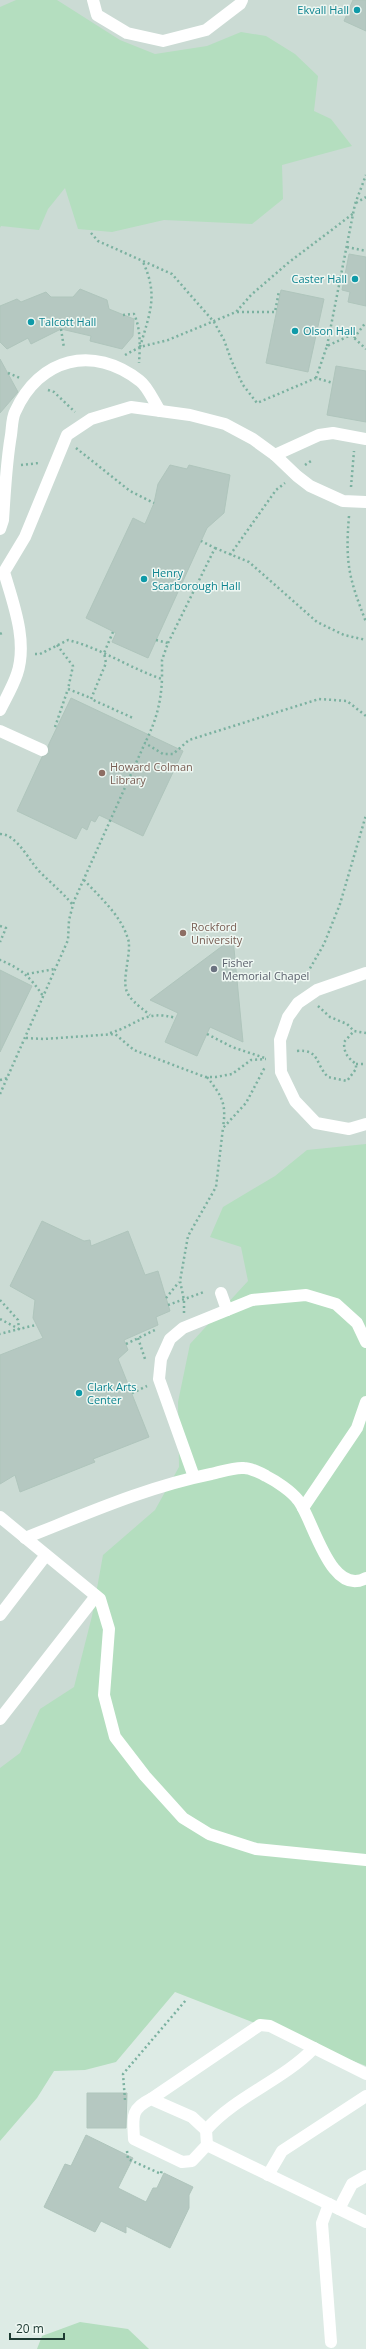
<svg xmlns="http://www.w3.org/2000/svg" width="366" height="2349" viewBox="0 0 366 2349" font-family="'Open Sans',sans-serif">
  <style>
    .built { fill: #cbdbd4 }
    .green { fill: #b4debf }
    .building { fill: #b5c8c1; stroke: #afc5bc }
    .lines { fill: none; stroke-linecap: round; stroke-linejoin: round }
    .path { stroke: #7bb1a0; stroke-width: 2.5; stroke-dasharray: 2 3; stroke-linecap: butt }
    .minor { stroke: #fff; stroke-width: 12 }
    .culture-dot { fill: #0f9aa8; stroke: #eef7f2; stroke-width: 1.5 }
    .education-dot { fill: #8d6e63; stroke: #eef7f2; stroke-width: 1.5 }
    .worship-dot { fill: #6b7280; stroke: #eef7f2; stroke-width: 1.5 }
    .labels { text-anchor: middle; stroke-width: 3; stroke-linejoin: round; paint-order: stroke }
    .culture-label { font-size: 11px; fill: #0d838f; stroke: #eef7f2; text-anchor: start }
    .education-label { font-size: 11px; fill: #785e54; stroke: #eef7f2; text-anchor: start }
    .worship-label { font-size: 11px; fill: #5b616d; stroke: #eef7f2; text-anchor: start }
  </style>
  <rect width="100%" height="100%" fill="#ddebe5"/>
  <!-- built -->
  <path class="built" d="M0 0H366V2032L0 1866Z"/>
  <!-- green -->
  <g class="green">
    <path d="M16 0H57L120 40 155 54 207 46 241 32 266 36 295 54 318 76 314 111 331 119 352 146 282 165 283 199 252 224 164 220 112 232 78 229 65 188 48 209 39 230 1 226 0 228V7Z"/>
    <path d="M366 1144V2066L175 1992 116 2062 85 2070 54 2071 37 2098 0 2141V1768L20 1753 40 1709 74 1687 92 1616 103 1555 155 1510 179 1467 178 1402 190 1344 248 1281 241 1247 210 1237 223 1207 275 1176 307 1150Z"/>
    <path d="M80 2322 128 2329 149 2349H37L42 2336Z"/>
  </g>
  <!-- building -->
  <g class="building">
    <path d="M353 0H366V31L344 21Z"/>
    <path d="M349 254 366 257V306L348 302 350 292 342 290Z"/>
    <path d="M80 289 107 300 109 309 134 319 133 336 122 349 90 341 91 336 61 329 31 344 28 338 7 349 0 342V306L17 299 21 302 46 292 51 297H73Z"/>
    <path d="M281 290 324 299 308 372 266 363Z"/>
    <path d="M0 359 18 392 0 413Z"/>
    <path d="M336 366 366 371V422L327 415Z"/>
    <path d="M170 465 187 469 189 465 230 475 224 513 207 528 148 658 112 642 116 633 86 618 133 518 145 524 154 503 158 484Z"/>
    <path d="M71 698 183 751 143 836 99 815 95 822 91 820 87 830 82 827 76 839 17 811 42 757 49 753 48 746Z"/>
    <path d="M233 938 243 1042 210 1027 197 1056 165 1042 178 1013 150 1000Z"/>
    <path d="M0 970 32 986 0 1052Z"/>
    <path d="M42 1221 84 1241 90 1240 91 1246 128 1231 145 1275 158 1271 170 1311 156 1317 158 1325 124 1340 128 1350 118 1359 149 1437 93 1459 95 1462 20 1492 15 1475 0 1484V1355L43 1338 33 1318 35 1300 10 1286Z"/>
    <path d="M87 2093H127L126 2128H87Z"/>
    <path d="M86 2135 133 2158 118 2188 146 2202 153 2188H157L164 2173 193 2187 189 2195V2208L170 2248 126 2226V2233L101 2221 95 2232 44 2207 65 2164 71 2166Z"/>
  </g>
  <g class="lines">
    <!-- path -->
    <g class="path">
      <path d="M356 203 366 197"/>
      <path d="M91 233 98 241 172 274 214 322 224 340 232 362 243 385 257 403 316 378 333 383"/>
      <path d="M347 247 366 251"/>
      <path d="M237 312H275L279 291"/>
      <path d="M123 315 134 314C141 329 140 347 139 363"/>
      <path d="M61 329 64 348"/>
      <path d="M354 338 366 322"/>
      <path d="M327 346 355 204 366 175"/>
      <path d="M140 347C150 312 159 295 142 260"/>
      <path d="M125 355 140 347 168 340 236 312 251 295 288 263 354 213"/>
      <path d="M8 373 20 378"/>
      <path d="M316 378 327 346 351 335 366 349"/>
      <path d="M48 390 54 392 75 412"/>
      <path d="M76 448 130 491 154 503"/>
      <path d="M21 465 39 463"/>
      <path d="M305 465 311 461"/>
      <path d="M351 487 354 451"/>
      <path d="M349 516C345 564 349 578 366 622"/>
      <path d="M215 548 249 562 317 622 344 635 366 640"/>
      <path d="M230 555 276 490 285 483"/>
      <path d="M113 632 104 653 106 663 91 699 133 718"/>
      <path d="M0 634 2 633"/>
      <path d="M156 640 168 643 162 660V679"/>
      <path d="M168 643 215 548 201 541"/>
      <path d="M57 645 73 666 68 689 91 698"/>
      <path d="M35 654H40L68 640C101 648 129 668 162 679 161 703 156 721 145 743"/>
      <path d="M55 727 68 689"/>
      <path d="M0 834C17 834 29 861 40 872 52 884 61 891 73 905"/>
      <path d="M84 880C99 896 120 915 127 936 130 942 129 951 128 958 123 992 122 993 150 1015"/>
      <path d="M0 926 6 928 0 942"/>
      <path d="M0 961V960C22 969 30 977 43 996"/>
      <path d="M27 974 55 969"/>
      <path d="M305 977 324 944 340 904 366 815"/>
      <path d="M318 1006 330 1017 347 1024 354 1031 366 1033"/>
      <path d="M110 1033C138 1025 144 1009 176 1018"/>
      <path d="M207 1034 232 1047 265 1058"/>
      <path d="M26 1038 44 1039 115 1034 134 1050 205 1077H216L232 1074 251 1060 266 1059"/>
      <path d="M297 1051C320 1049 315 1064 328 1077L347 1081 356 1069V1064C347 1057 344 1053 344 1042L354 1031"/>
      <path d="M356 1064H366"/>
      <path d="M207 1077C221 1095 227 1103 223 1127"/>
      <path d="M0 1080 7 1078"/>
      <path d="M0 1094 68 940 69 920 74 901 145 743 163 754H173L189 740 319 699 347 701 366 716"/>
      <path d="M166 1298 179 1282"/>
      <path d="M0 1300 18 1320 19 1329 0 1334"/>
      <path d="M168 1305 204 1292"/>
      <path d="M184 1313V1300L180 1281 188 1236 216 1187 223 1128 246 1103 265 1067"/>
      <path d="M0 1319 19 1329 36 1325"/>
      <path d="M138 1338 145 1359"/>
      <path d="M126 1344 157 1329"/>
      <path d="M132 1393 147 1386"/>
      <path d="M125 2100 123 2074 186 2000"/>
      <path d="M127 2151 128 2159 161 2174 162 2169"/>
    </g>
    <!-- minor -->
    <g class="minor">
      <path d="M93 0 97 15 127 33 163 41 206 30 240 4 242 0"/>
      <path d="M275 455 319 435 333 433 366 439"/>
      <path d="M0 529 3 520C5 492 6 464 11 435 12 428 12 418 15 412 39 358 93 344 140 381 148 387 154 402 160 411"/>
      <path d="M0 710C6 698 13 686 17 674 28 641 13 603 4 572L25 537 67 435 91 419 131 407 190 415 225 424 253 439 275 455 297 476 310 486 343 501 366 502"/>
      <path d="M0 731 42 750"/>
      <path d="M366 973 317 990 298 1003 288 1017 280 1040 281 1072 295 1101 316 1123 349 1129 366 1124"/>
      <path d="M221 1293 227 1310"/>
      <path d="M194 1477 159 1379 161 1359 170 1339 183 1328 252 1300 306 1295 336 1304 357 1323 366 1342"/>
      <path d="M303 1508 357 1428 366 1402"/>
      <path d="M0 1517 100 1599 109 1629 104 1695 115 1737 145 1776 183 1818 209 1834 256 1849 366 1860"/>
      <path d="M25 1538C86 1514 146 1487 211 1474 221 1472 234 1467 244 1468 250 1468 261 1473 266 1476 276 1481 291 1491 298 1500 313 1518 330 1598 366 1578"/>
      <path d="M0 1615 46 1555"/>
      <path d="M0 1719 96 1596"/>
      <path d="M151 2099 260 2025 270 2026 366 2074"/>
      <path d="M151 2099 192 2117 206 2130 207 2145 192 2161 182 2162 134 2139C133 2118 130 2109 151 2099Z"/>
      <path d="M206 2130C236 2096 282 2081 314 2048"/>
      <path d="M207 2145 366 2222"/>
      <path d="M268 2175 282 2151 366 2096"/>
      <path d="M329 2204 322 2223 331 2342"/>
      <path d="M339 2209 352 2184 366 2176"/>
    </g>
  </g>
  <!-- markers -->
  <g class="culture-dot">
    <circle cx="357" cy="10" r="4"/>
    <circle cx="355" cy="279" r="4"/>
    <circle cx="31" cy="322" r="4"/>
    <circle cx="295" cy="331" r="4"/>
    <circle cx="144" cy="579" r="4"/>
    <circle cx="79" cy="1393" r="4"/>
  </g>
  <g class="education-dot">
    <circle cx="102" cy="773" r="4"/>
    <circle cx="183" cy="933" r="4"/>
  </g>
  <circle class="worship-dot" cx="214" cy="969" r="4"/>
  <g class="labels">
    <!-- culture labels -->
    <g class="culture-label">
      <text x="349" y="14" text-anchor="end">Ekvall Hall</text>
      <text x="347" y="283" text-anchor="end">Caster Hall</text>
      <text x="39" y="326">Talcott Hall</text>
      <text x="303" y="335">Olson Hall</text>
      <text x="152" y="577">Henry<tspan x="152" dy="13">Scarborough Hall</tspan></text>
      <text x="87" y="1391">Clark Arts<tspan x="87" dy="13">Center</tspan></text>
    </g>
    <!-- education labels -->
    <g class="education-label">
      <text x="110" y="771">Howard Colman<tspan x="110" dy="13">Library</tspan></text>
      <text x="191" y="931">Rockford<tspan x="191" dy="13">University</tspan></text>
    </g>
    <!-- worship labels -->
    <g class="worship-label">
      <text x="222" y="967">Fisher<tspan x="222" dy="13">Memorial Chapel</tspan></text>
    </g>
  </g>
  <!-- scale -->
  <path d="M10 2333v6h54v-6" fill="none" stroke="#1e3b33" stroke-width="2"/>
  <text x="16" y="2333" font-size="12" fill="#1e3b33" stroke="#eef7f2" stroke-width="3" paint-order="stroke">20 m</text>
</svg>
